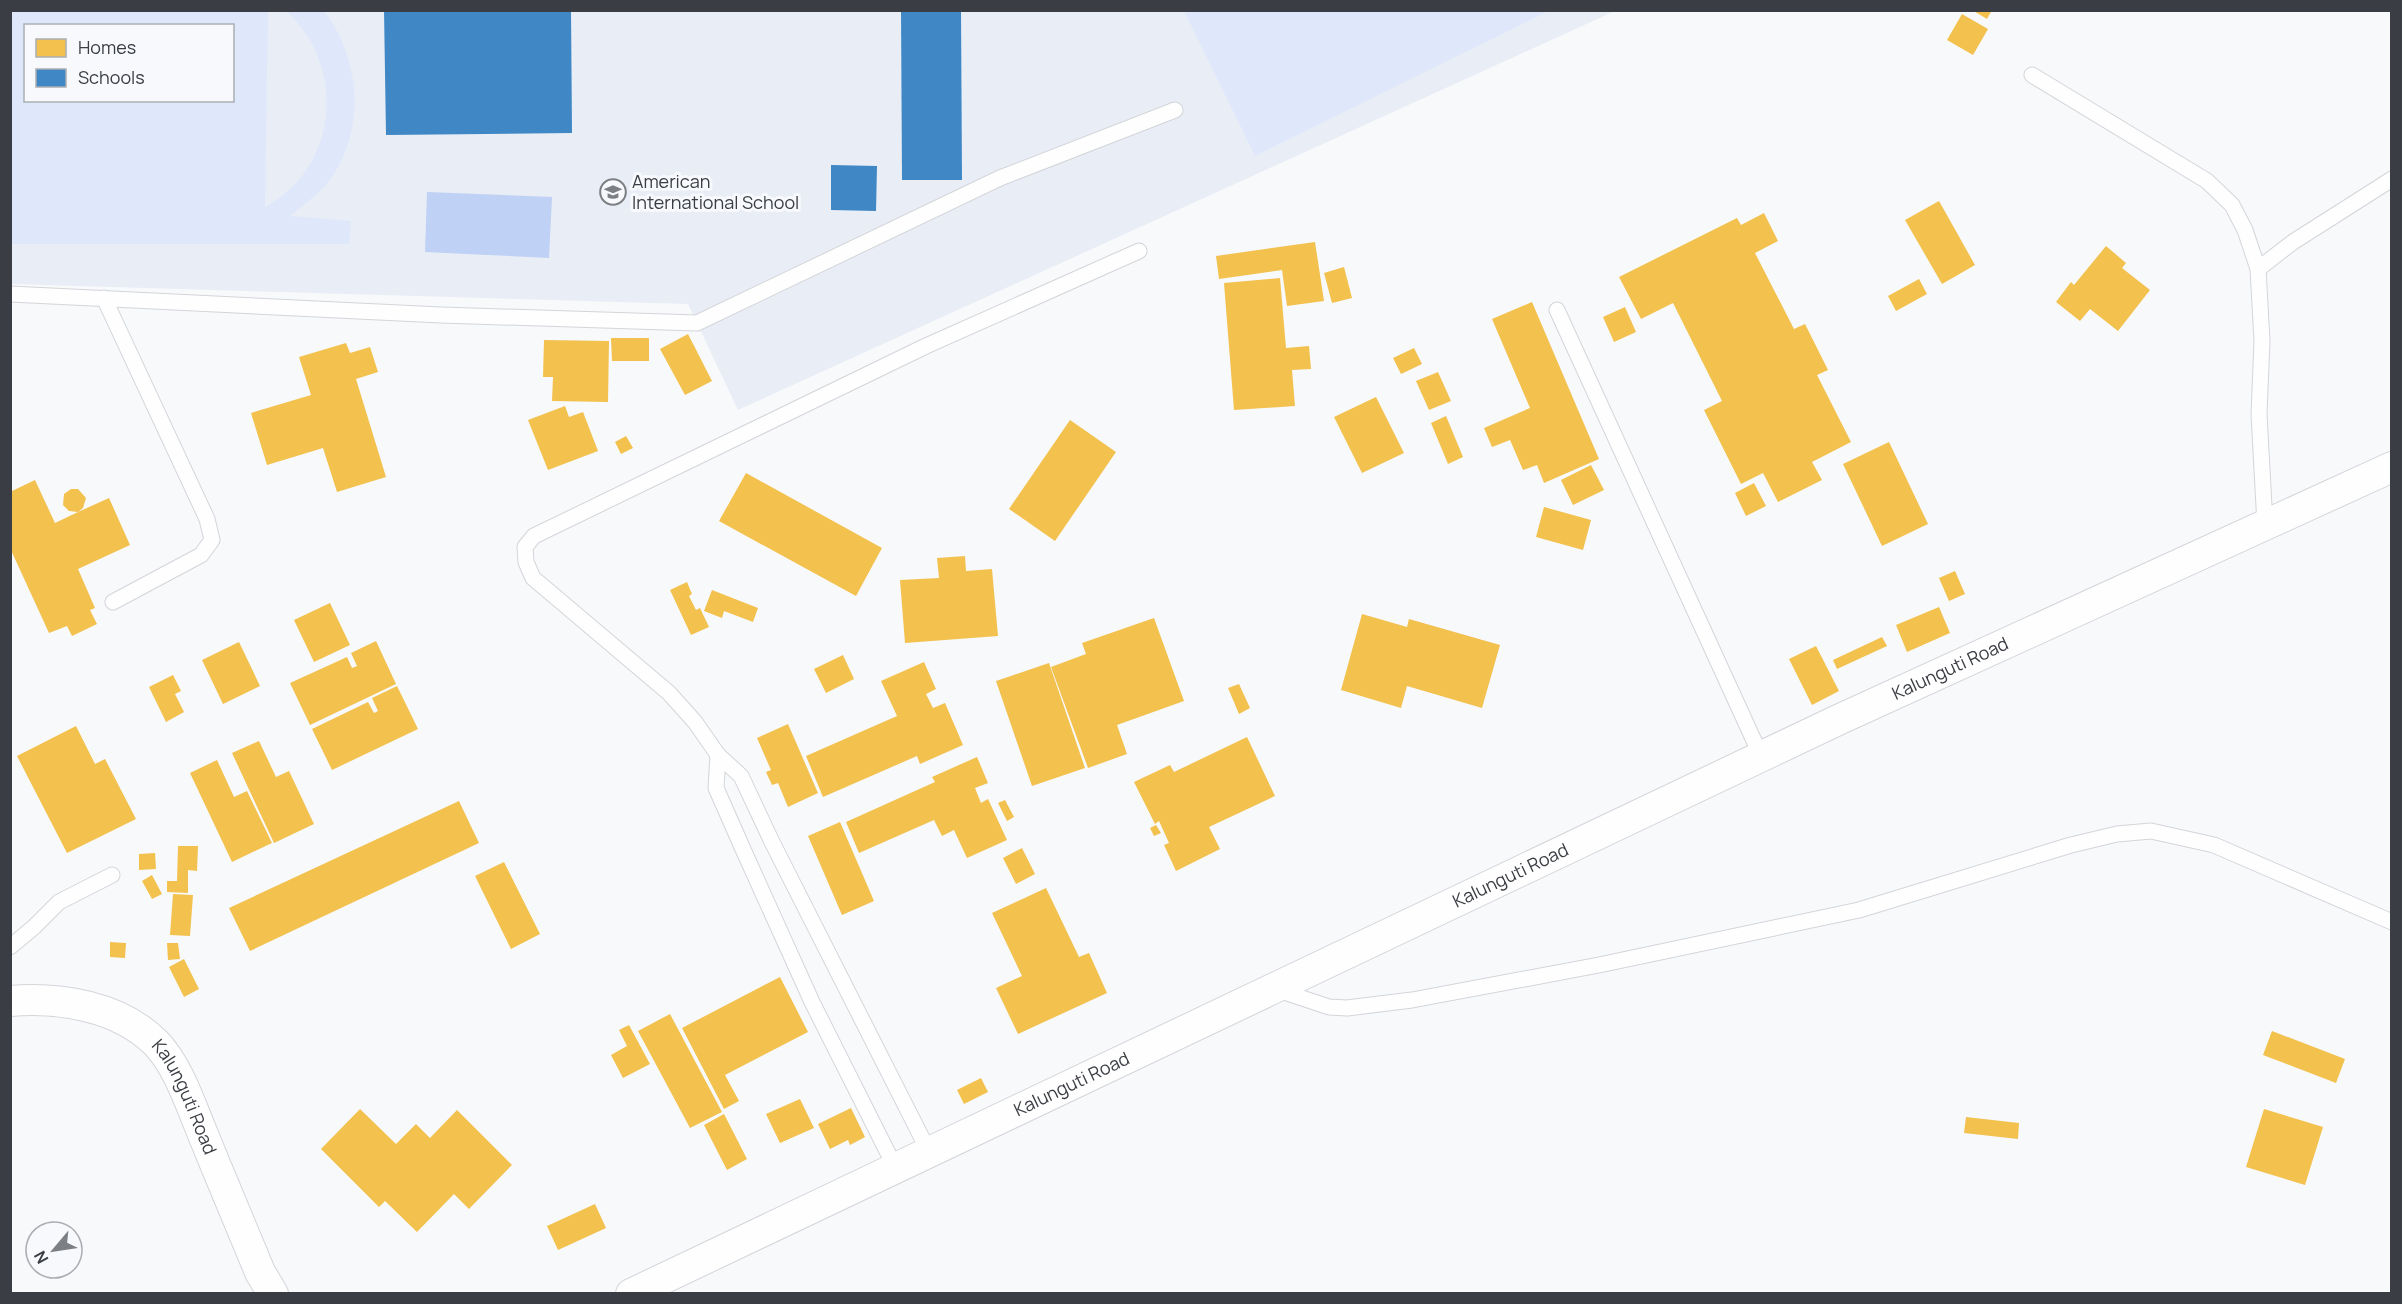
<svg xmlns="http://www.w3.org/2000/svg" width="2402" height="1304" viewBox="0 0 2402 1304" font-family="Manrope,sans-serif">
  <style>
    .built { fill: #e9edf6; fill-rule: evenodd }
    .green { fill: #dfe8fa; fill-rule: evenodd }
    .water { fill: #bfd1f4 }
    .homes { fill: #f2c14e }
    .schools { fill: #3f88c5 }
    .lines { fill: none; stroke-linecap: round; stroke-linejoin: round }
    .lane-casing { stroke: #d3d5d9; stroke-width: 17 }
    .street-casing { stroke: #d3d5d9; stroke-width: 32 }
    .lane { stroke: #fefefe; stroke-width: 15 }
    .street { stroke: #fefefe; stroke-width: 30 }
    .labels { text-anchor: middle; stroke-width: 6; stroke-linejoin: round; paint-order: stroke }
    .poi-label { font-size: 18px; fill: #3a3d43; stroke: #f7f9fc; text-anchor: start }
    .street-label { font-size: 18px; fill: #3a3d43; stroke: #f7f9fc }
  </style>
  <rect width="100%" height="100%" fill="#f8f9fb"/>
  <!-- built -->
  <path class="built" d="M11 11H1615L738 410 688 304 11 284ZM26 26H232V100H26Z"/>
  <!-- green -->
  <g class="green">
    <path d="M11 10 268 11 265 207C339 167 347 66 286 11H324C362 60 367 136 325 186 314 198 302 206 290 216L351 221 349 244H11ZM26 26H232V100H26Z"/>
    <path d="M1551 10 1255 156 1184 11V10Z"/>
  </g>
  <!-- water -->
  <path class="water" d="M427 192 552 197 549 258 425 252Z"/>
  <!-- homes -->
  <g class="homes">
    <path d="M1972 10H1992L1987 19Z"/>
    <path d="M1962 14 1988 29 1973 55 1947 40Z"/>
    <path d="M1939 201 1975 265 1942 284 1905 220Z"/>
    <path d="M1764 213 1778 241 1755 253 1794 329 1805 324 1828 370 1817 375 1851 442 1812 462 1822 480 1778 502 1763 473 1741 484 1704 410 1722 401 1673 303 1641 319 1619 277 1737 218 1741 225Z"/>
    <path d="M1315 242 1324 301 1287 306 1282 270 1219 279 1216 256Z"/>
    <path d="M2106 246 2126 263 2122 268 2150 290 2118 331 2090 309 2080 321 2056 302 2071 282 2074 285Z"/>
    <path d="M1344 267 1352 298 1332 303 1324 273Z"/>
    <path d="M1280 278 1286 348 1309 346 1311 369 1292 370 1295 406 1234 410 1224 283Z"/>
    <path d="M1919 279 1927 294 1896 311 1888 296Z"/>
    <path d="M1532 302 1599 459 1544 483 1537 465 1523 470 1510 440 1492 447 1484 428 1530 408 1492 319Z"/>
    <path d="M1625 307 1636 332 1614 342 1603 317Z"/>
    <path d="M688 334 712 381 685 395 660 349Z"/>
    <path d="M611 338H649V361H612Z"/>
    <path d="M544 340 609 341 608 402 552 401 553 377H543Z"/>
    <path d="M346 343 350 353 370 347 378 372 356 379 386 477 337 492 323 448 267 465 251 413 311 395 299 357Z"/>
    <path d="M1414 348 1422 364 1401 374 1393 358Z"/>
    <path d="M1438 372 1451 401 1429 410 1416 381Z"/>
    <path d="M1376 397 1404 453 1362 473 1334 417Z"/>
    <path d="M565 406 569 417 583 412 598 451 548 470 528 420Z"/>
    <path d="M1446 416 1463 457 1448 464 1431 423Z"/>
    <path d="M1070 420 1116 452 1055 541 1009 509Z"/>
    <path d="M626 436 633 448 621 454 615 442Z"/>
    <path d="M1889 442 1928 524 1882 546 1843 464Z"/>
    <path d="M1591 465 1604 490 1573 505 1561 480Z"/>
    <path d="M746 473 882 548 856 596 719 521Z"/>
    <path d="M35 480 55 523 78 512 69 511 63 505 64 494 71 489H78L86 498 83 508 78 512 109 498 130 545 78 569 95 608 90 610 97 624 72 636 67 626 49 633 10 548V492Z"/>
    <path d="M1754 483 1766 506 1746 516 1735 493Z"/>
    <path d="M1544 507 1591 520 1583 550 1536 537Z"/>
    <path d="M965 556 966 571 992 569 998 636 905 643 900 580 939 578 937 558Z"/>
    <path d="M1955 571 1965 594 1949 601 1939 578Z"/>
    <path d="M687 582 692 594 689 596 696 610 700 608 709 627 691 635 670 590Z"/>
    <path d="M712 590 758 608 753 622 724 611 722 618 704 611Z"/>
    <path d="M330 603 350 645 314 662 294 620Z"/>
    <path d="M1939 607 1950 633 1907 652 1896 625Z"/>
    <path d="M1362 614 1407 627 1409 619 1500 645 1482 708 1407 686 1401 708 1341 690Z"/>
    <path d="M1154 618 1184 701 1117 725 1127 754 1088 768 1051 667 1086 654 1082 643Z"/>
    <path d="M1882 637 1887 646 1837 669 1833 660Z"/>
    <path d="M376 641 396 684 310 725 290 683 347 657 352 668 357 666 351 653Z"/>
    <path d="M239 642 260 686 223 704 202 660Z"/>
    <path d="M1816 646 1839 691 1812 705 1789 659Z"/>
    <path d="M843 655 854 679 826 693 814 669Z"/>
    <path d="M924 662 936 689 926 694 933 708 945 703 963 745 920 764 917 756 823 797 806 756 897 716 881 681Z"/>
    <path d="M1049 663 1085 768 1032 786 996 681Z"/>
    <path d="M173 675 181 691 175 694 184 712 166 722 149 687Z"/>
    <path d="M1239 684 1250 708 1239 714 1228 688Z"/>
    <path d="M397 686 418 729 332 770 312 729 368 702 374 713 378 711 372 698Z"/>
    <path d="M788 724 818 793 788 807 778 783 772 785 766 772 771 770 757 738Z"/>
    <path d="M76 726 95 764 105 759 136 819 67 853 17 756Z"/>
    <path d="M1247 737 1275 796 1209 827 1220 849 1176 871 1164 845 1169 843 1159 821 1155 824 1134 782 1170 765 1174 772Z"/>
    <path d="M259 741 276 777 289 771 314 824 274 843 232 753Z"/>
    <path d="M977 757 988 783 975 788 981 803 988 799 1007 840 967 858 954 830 942 836 934 820 859 853 846 822 935 782 932 777Z"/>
    <path d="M217 760 234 797 247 791 272 843 232 862 190 773Z"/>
    <path d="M1005 800 1014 817 1007 821 998 803Z"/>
    <path d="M459 801 479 843 250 951 229 908Z"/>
    <path d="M840 822 874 901 842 915 808 836Z"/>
    <path d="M1156 825 1161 833 1154 836 1150 828Z"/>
    <path d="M178 846H198L197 871 188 870V893L167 892V881H177Z"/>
    <path d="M1022 848 1035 874 1016 884 1003 858Z"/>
    <path d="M155 853 156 869 139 870V854Z"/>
    <path d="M504 862 540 934 511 949 475 876Z"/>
    <path d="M152 875 162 894 152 899 142 881Z"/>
    <path d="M1046 888 1079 957 1089 953 1107 993 1018 1034 996 988 1022 976 992 913Z"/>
    <path d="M173 894 193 895 190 936 170 935Z"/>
    <path d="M110 942 126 943 125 958 110 957Z"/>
    <path d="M167 943H178L180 959 168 960Z"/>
    <path d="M184 959 199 989 184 997 169 967Z"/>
    <path d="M780 977 808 1032 725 1075 739 1101 724 1109 682 1028Z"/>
    <path d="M670 1014 722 1112 690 1128 638 1031Z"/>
    <path d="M629 1025 650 1064 623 1078 611 1055 627 1046 619 1030Z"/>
    <path d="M2272 1031 2345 1059 2336 1083 2263 1055Z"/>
    <path d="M981 1078 988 1092 964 1104 957 1090Z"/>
    <path d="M800 1099 814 1128 780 1143 766 1114Z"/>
    <path d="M851 1108 865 1137 850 1145 848 1140 830 1149 818 1124Z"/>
    <path d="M360 1109 396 1144 416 1124 430 1138 457 1110 512 1165 469 1209 454 1194 417 1232 385 1201 379 1207 321 1149Z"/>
    <path d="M2264 1109 2323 1127 2305 1185 2246 1167Z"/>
    <path d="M724 1114 747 1159 727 1170 704 1125Z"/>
    <path d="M1966 1117 2019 1123 2018 1139 1964 1133Z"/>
    <path d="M595 1204 606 1228 558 1250 547 1226Z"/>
  </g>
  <!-- schools -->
  <g class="schools">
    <path d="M384 10H571L572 133 386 135Z"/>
    <path d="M901 10H961L962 180H902Z"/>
    <path d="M831 165 877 166 876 211 831 210Z"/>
  </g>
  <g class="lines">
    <!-- lane casing -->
    <g class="lane-casing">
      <g id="lane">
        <path d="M2032 75 2207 181 2232 205 2245 230 2258 269 2262 341 2259 414 2265 525"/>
        <path d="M2258 269 2293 242 2392 179"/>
        <path d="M10 294 441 315 697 323 1000 178 1175 110"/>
        <path d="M104 298 207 519 212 540 201 555 113 602"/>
        <path d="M1557 310 1761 756"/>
        <path d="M718 755 716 788 742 847 812 1002 895 1167"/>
        <path d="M10 947 34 927 59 902 112 875"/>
        <path d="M1275 989 1329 1007 1347 1008 1412 1000 1599 965 1859 910 2071 845 2117 834 2151 831 2214 845 2392 922"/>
        <path d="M929 1152 772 842 741 776 718 755 695 722 669 693 533 578 526 562 525 547 534 536 926 346 1139 251"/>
      </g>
    </g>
    <!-- street casing -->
    <g class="street-casing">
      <g id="street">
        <path id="s1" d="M10 1001C60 997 119 1006 156 1043 178 1066 190 1103 202 1132 221 1179 241 1226 260 1272L273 1294"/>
        <path id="s2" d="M631 1294 1838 720 2392 467"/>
      </g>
    </g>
    <!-- lane -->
    <use href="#lane" class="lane"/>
    <!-- street -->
    <use href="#street" class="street"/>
  </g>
  <!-- icons -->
  <defs>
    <g id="school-ring" transform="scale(1.35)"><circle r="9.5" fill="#f7f9fc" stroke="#7c7f83" stroke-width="1.5"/><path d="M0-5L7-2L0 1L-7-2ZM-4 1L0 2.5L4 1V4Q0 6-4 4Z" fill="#7c7f83"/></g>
  </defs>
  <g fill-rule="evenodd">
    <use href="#school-ring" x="613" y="192"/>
  </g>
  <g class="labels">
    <!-- poi labels -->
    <g class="poi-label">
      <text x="632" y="188">American<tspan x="632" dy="21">International School</tspan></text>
    </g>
    <!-- street labels -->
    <g class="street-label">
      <text dy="6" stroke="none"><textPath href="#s2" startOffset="1460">Kalunguti Road</textPath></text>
      <text dy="6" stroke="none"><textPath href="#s2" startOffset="974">Kalunguti Road</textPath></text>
      <text dy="6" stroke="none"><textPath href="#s2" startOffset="488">Kalunguti Road</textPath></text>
      <text dy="6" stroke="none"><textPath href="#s1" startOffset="218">Kalunguti Road</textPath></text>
    </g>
  </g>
  <!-- border -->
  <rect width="2402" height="1304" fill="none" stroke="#3a3d43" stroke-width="24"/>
  <!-- legend -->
  <rect x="24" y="24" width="210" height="78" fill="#f7f9fc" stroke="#abaeb2" stroke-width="1.5"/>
  <rect x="36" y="39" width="30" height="18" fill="#f2c14e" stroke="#abaeb2" stroke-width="1.5"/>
  <text x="78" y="54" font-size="18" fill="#3a3d43">Homes</text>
  <rect x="36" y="69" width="30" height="18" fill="#3f88c5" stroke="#abaeb2" stroke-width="1.5"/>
  <text x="78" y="84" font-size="18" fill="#3a3d43">Schools</text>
  <!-- north arrow -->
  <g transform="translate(54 1250) rotate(241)"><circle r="28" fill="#f7f9fc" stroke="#abaeb2" stroke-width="1.5"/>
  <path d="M0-4.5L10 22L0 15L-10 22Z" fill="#7c7f83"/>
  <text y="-9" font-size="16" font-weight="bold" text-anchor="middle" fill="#3a3d43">N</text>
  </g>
</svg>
